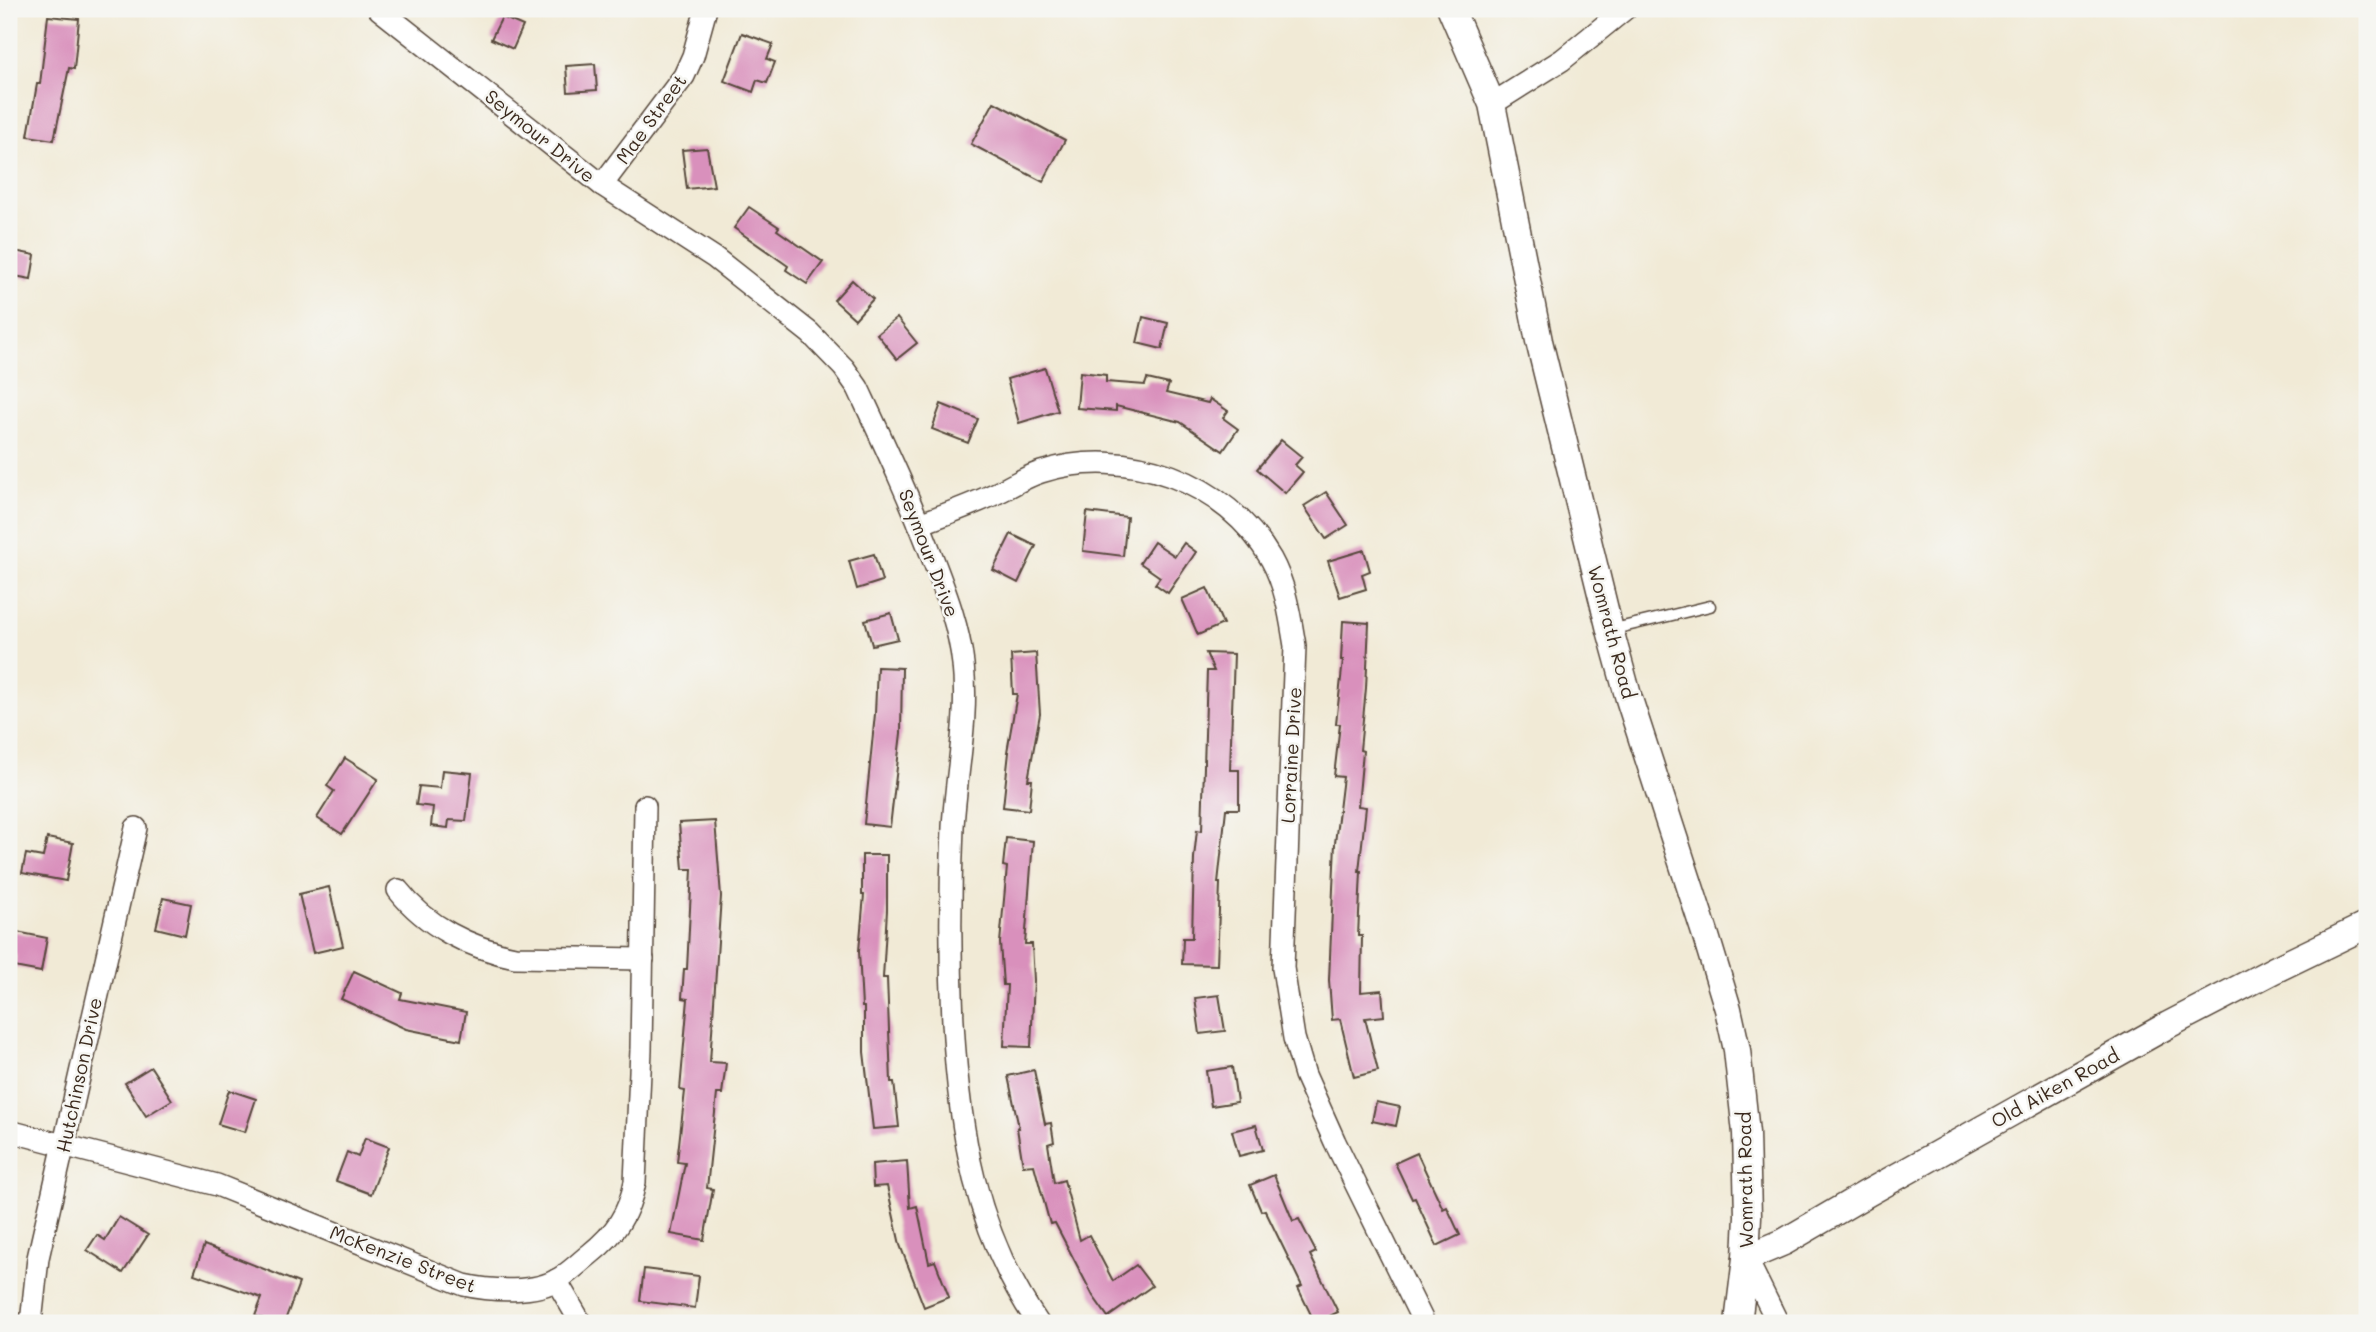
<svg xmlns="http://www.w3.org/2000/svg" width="2376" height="1332" viewBox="0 0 2376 1332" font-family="Mali,sans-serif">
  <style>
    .building { fill: #d990bc }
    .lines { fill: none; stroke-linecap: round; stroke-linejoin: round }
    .service-casing { stroke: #56473a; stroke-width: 13 }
    .minor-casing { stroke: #56473a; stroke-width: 24 }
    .tertiary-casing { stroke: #56473a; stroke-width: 29 }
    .service { stroke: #fff; stroke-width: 10 }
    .minor { stroke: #fff; stroke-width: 21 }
    .tertiary { stroke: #fff; stroke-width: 26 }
    .labels { text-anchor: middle; stroke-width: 5; stroke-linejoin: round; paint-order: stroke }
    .street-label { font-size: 19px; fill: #3b2a1e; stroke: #f6f6f2 }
  </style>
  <rect width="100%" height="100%" fill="#f6f6f2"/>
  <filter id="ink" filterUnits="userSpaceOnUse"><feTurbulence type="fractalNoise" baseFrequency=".0143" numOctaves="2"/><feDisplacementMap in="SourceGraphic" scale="14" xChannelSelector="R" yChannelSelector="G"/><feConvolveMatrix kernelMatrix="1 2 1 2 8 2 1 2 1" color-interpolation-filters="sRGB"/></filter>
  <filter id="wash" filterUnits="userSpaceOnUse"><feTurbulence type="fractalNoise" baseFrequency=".00686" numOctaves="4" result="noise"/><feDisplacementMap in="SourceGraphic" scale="28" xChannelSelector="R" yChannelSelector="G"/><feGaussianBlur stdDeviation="1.57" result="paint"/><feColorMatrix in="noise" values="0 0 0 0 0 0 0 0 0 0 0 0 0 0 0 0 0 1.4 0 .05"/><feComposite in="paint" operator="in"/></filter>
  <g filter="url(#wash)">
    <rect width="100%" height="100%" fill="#f1ead6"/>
    <g id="blocks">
      <!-- building -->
      <g class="building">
        <path d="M48 16 79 19 74 69 69 68 54 140 28 136 37 84H40Z"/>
        <path d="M502 17 523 26 513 49 491 39Z"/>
        <path d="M742 33 773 44 767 59 775 62 767 83 757 80 753 92 724 81Z"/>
        <path d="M595 64 597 90 568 92 566 66Z"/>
        <path d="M994 102 1065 140 1043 182 971 144Z"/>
        <path d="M707 148 714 186 687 189 682 150Z"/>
        <path d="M749 207 779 227 777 230 823 262 807 284 786 270 788 266 734 228Z"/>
        <path d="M9 250 35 255 31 279 9 275Z"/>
        <path d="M852 280 873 299 855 319 834 300Z"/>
        <path d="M1143 317 1168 323 1162 349 1137 343Z"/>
        <path d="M897 318 917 343 897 359 877 334Z"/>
        <path d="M1045 368 1058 411 1019 423 1007 379Z"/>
        <path d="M1080 372 1106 375V382L1145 385 1147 379 1169 384 1166 393 1208 403 1210 399 1228 411 1223 418 1238 429 1223 451 1180 422 1116 406V411L1077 408Z"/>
        <path d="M941 404 978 419 968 443 932 429Z"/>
        <path d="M1281 440 1302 457 1295 465 1303 472 1285 493 1257 469Z"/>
        <path d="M1326 492 1348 525 1326 539 1304 506Z"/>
        <path d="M1087 512 1127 517 1123 556 1083 551Z"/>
        <path d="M1011 534 1036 546 1018 583 993 570Z"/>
        <path d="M1154 542 1175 556 1184 543 1196 552 1168 593 1155 584 1160 577 1140 563Z"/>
        <path d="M1364 550 1370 571 1362 574 1366 589 1340 597 1328 561Z"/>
        <path d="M874 554 882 581 857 589 849 561Z"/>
        <path d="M1207 588 1223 624 1198 635 1182 599Z"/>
        <path d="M891 613 898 639 872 645 865 620Z"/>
        <path d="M1343 621 1369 623 1366 688 1360 750 1363 751 1358 806 1366 807 1359 871H1361L1358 936H1362L1361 992 1382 990 1384 1016 1365 1018 1378 1071 1354 1077 1340 1019 1332 1020 1329 980 1335 843 1343 777 1334 776 1340 724H1336L1343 660H1341Z"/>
        <path d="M1036 653 1040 714 1028 780H1032L1029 810 1003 807 1009 752H1007L1017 694H1013L1011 655Z"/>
        <path d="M1206 653 1234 654 1230 770H1239V809H1226L1218 883H1220L1217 965 1182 964 1183 938H1192L1194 858 1197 830 1202 831 1207 671H1214Z"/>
        <path d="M877 667 902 668 901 733 890 827 864 824 875 714Z"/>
        <path d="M345 758 378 779 342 834 317 818 334 791 327 786Z"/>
        <path d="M442 770 472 773 466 821 449 820 448 828 431 826 433 807 416 805 419 786 440 788Z"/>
        <path d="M715 821 721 896 710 1062 726 1063 722 1094H717L707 1188 713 1189 704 1240 671 1234 685 1163 677 1162 685 1091 680 1090 688 999 682 998 684 969H687L692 869H683L679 823Z"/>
        <path d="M47 838 73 843 66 881 22 873 26 854 43 857Z"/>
        <path d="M1006 838 1033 841 1025 944H1032L1034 980 1031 1047 1004 1046 1007 985H1003L1000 943 1007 867 1003 866Z"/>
        <path d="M862 855H887V910L883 978H887L891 1082H894L899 1127 873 1129 864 1052V1007H862L859 951 864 895H862Z"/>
        <path d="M329 887 343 946 313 953 299 894Z"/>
        <path d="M163 898 191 904 185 935 156 928Z"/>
        <path d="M12 931 47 938 41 972 14 967 16 955 9 954Z"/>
        <path d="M354 971 402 993 400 999 466 1012 461 1040 406 1029 341 999Z"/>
        <path d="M1219 995 1225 1031 1200 1034 1195 998Z"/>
        <path d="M151 1067 172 1100 146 1116 125 1083Z"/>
        <path d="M1232 1067 1237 1102 1211 1106 1206 1071Z"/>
        <path d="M1034 1070 1045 1124 1051 1123 1054 1142 1048 1144 1054 1183 1064 1180 1080 1240 1089 1235 1113 1281 1136 1265 1152 1286 1108 1317 1093 1296 1055 1223 1050 1224 1034 1165 1023 1166 1017 1128H1019L1008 1076Z"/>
        <path d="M229 1090 256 1099 245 1132 218 1124Z"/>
        <path d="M1376 1102 1400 1107 1396 1126 1372 1121Z"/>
        <path d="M1256 1125 1263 1150 1239 1156 1232 1131Z"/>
        <path d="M365 1138 389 1147 371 1194 336 1181 347 1152 358 1157Z"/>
        <path d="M1417 1153 1443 1209 1447 1207 1460 1235 1437 1246 1415 1198 1412 1199 1395 1163Z"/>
        <path d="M907 1161 910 1208 917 1206 929 1263 935 1261 949 1297 924 1307 900 1245 887 1186 873 1187 872 1164Z"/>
        <path d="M1274 1175 1293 1221 1299 1219 1316 1252 1310 1255 1338 1312 1315 1323 1298 1288 1302 1286 1265 1210 1261 1211 1250 1185Z"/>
        <path d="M119 1217 148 1235 123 1273 87 1250 97 1235 105 1240Z"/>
        <path d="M204 1245 299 1283 284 1323H275L255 1316 262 1298 194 1274Z"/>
        <path d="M644 1269 699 1276 695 1308 640 1301Z"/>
      </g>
    </g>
  </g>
  <g filter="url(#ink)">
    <use href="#blocks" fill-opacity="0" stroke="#56473a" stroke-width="2"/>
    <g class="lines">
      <!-- service casing -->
      <g class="service-casing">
        <path id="service" d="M1610 630 1710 606"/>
      </g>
      <!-- minor casing -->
      <g class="minor-casing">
        <g id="minor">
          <path d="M379 9 602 185 715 258 810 333 844 368 858 388C885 446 912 503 934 562 947 596 959 628 963 664 969 718 956 773 953 827 950 892 950 957 953 1022 959 1131 975 1231 1038 1323"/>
          <path d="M1492 104 1562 60 1625 9"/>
          <path d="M602 185 684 76 693 56 706 9"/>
          <path d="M919 524C947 514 977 503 1003 490 1016 483 1028 476 1041 472 1127 445 1226 481 1271 559 1286 586 1290 616 1295 646L1283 968 1294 1038 1305 1075 1335 1142 1424 1323"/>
          <path d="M398 890C426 926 470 948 515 957L643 959"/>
          <path d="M9 1131 217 1185 464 1285C491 1291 536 1294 560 1278 571 1271 580 1262 590 1254 615 1234 629 1214 635 1182L641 1050 645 806"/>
          <path d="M1746 1258 1778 1323"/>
          <path d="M556 1280 581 1323"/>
          <path d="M31 1323 38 1258 136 828"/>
        </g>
      </g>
      <!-- tertiary casing -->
      <g class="tertiary-casing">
        <g id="tertiary">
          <path d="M1451 9 1492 104 1539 341 1610 630 1629 699 1705 933 1728 1009 1737 1050 1746 1133 1748 1216 1746 1258 1738 1323"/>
          <path d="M1746 1258 1784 1242 1866 1194 2168 1025 2274 970 2367 925"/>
        </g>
      </g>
      <!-- service -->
      <use href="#service" class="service"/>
      <!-- minor -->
      <use href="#minor" class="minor"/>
      <!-- tertiary -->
      <use href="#tertiary" class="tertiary"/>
    </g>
  </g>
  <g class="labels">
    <!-- street labels -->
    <g class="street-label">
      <text transform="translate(651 119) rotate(-54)" y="7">Mae Street</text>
      <text transform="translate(540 136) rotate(39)" y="7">Seymour Drive</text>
      <text transform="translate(929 553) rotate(69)" y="7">Seymour Drive</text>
      <text transform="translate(1612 632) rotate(75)" y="7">Womrath Road</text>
      <text transform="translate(1291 755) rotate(-87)" y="7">Lorraine Drive</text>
      <text transform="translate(79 1075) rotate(-78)" y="7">Hutchinson Drive</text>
      <text transform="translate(2055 1088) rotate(-29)" y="7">Old Aiken Road</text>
      <text transform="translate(1745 1180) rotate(-91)" y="7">Womrath Road</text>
      <text transform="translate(403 1259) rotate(21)" y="7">McKenzie Street</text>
    </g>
  </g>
  <!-- margin -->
  <rect width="2376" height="1332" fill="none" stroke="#f6f6f2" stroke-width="35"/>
</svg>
